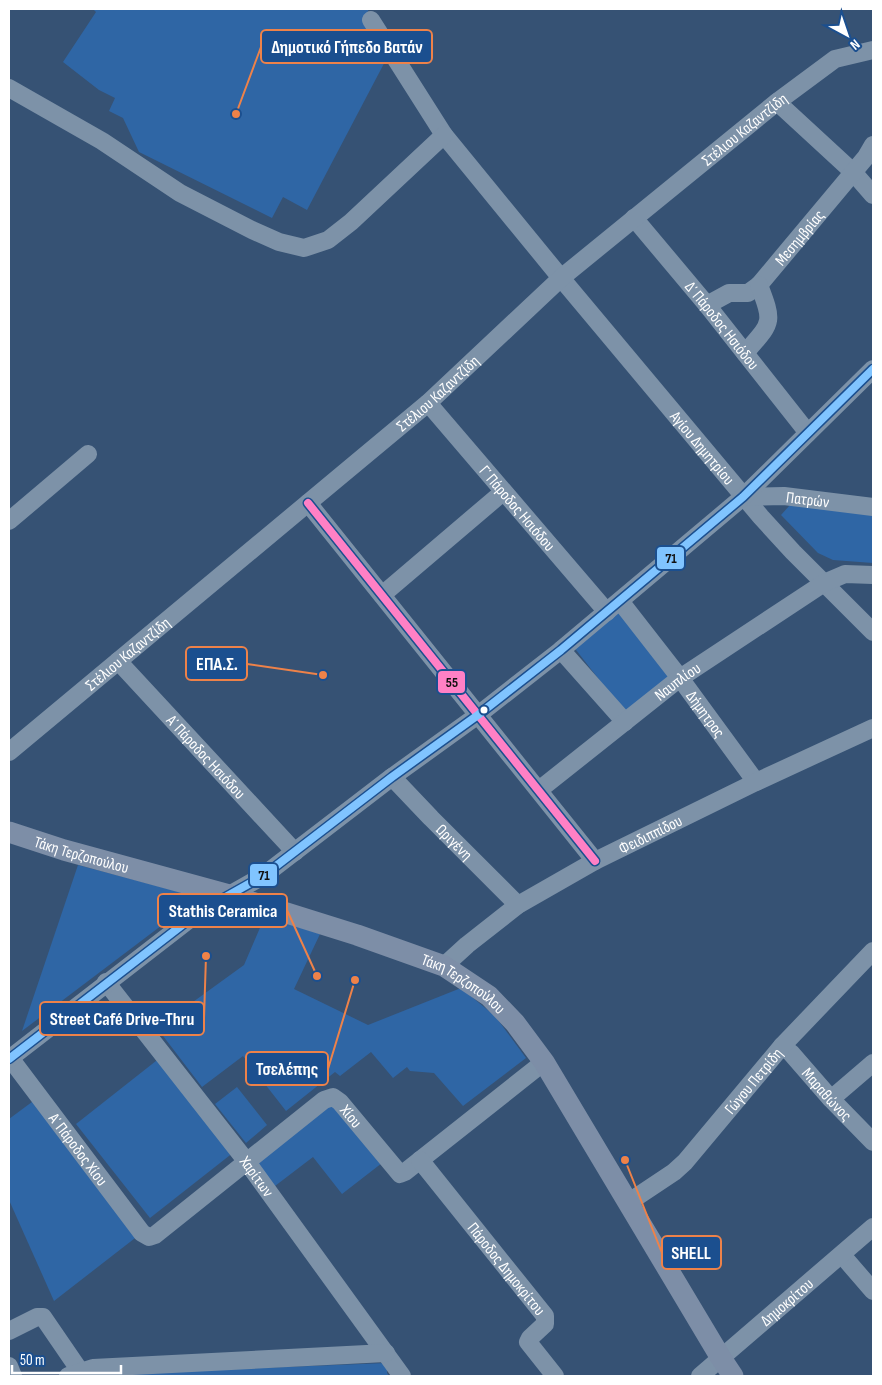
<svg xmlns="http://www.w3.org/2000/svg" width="882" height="1385" viewBox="0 0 882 1385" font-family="'Sofia Sans Condensed',sans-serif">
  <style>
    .green { fill: #2f66a5 }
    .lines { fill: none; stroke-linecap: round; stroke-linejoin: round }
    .minor { stroke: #7d92a8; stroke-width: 18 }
    .major { stroke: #7d8ea7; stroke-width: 21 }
    .bus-1-casing { stroke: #1b4f8f; stroke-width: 11 }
    .bus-2-casing { stroke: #1b4f8f; stroke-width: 11 }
    .bus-1 { stroke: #ff80c5; stroke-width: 8 }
    .bus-2 { stroke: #80c4ff; stroke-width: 8 }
    .bus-dot { fill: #fff; stroke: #1b4f8f; stroke-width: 2 }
    .labels { text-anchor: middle; stroke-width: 4; stroke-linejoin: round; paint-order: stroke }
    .street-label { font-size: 16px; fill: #fff; stroke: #1b4f8f }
    .leader { fill: none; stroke: #ee8249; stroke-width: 2 }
    .callout-dot { fill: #ee8249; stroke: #1b4f8f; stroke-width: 2 }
    .callout { fill: #1b4f8f; stroke: #ee8249; stroke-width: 2 }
    .callout-label { font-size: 18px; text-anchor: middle; font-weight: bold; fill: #fff }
    .line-badge { stroke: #1b4f8f; stroke-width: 2 }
    .pale-badge-label { font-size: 14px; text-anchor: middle; font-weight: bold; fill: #111 }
  </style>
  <rect width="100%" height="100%" fill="#365274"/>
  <!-- green -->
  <g class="green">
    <path d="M93 9H369L363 21 389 54 307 210 283 197 272 218 139 152 123 118 109 111 115 98 99 90 63 62 96 12Z"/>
    <path d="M790 505 873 515V563L833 560 818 553 781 515Z"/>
    <path d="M622 609 671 676 625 713 573 646Z"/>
    <path d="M78 865 188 894 191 901 186 907 22 1031Z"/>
    <path d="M265 916 320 934 294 989 368 1025 461 988 495 1016 526 1058 463 1106 434 1073 410 1071 407 1067 393 1078 371 1052 340 1076 335 1072 286 1111 243 1056 202 1087 157 1028 244 965Z"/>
    <path d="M161 1057 234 1152 150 1218 76 1124Z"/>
    <path d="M237 1087 267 1125 246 1143 215 1104Z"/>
    <path d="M36 1099 139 1235 54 1301 9 1200V1119Z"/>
    <path d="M331 1106 338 1108 382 1163 342 1194 313 1157 275 1186 256 1163 325 1109Z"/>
    <path d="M387 1363V1373L389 1376H81L85 1375Z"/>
  </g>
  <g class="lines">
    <!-- minor -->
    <g class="minor">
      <path id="s1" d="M371 20 444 135 561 278 761 517 793 552 873 632"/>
      <path d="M9 88 102 141 180 193 252 230 279 242 304 248 328 240 351 222 444 135"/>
      <path d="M777 102 853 172 873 195"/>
      <path id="s2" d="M634 218 707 305 808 433"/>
      <path id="s3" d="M707 305 729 293H748L759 285 866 157 873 145"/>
      <path d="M745 353C772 322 774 324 759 285"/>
      <path id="s4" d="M428 403 607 612"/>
      <path id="s5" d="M743 497 784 496 873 507"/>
      <path d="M308 503 595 861"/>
      <path d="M9 521 88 454"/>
      <path d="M382 595 503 492"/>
      <path id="s6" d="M620 601 680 678 756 782"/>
      <path d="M561 650 625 722"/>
      <path id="s7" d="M118 661 295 852"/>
      <path id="s8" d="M9 752 428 403 561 278 777 102 835 59 873 50"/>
      <path id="s9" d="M392 777 431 818 518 905"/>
      <path id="s10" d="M539 790 680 678 824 583 845 574 873 575"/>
      <path id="s11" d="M444 966 467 945 518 905 595 861 756 782 873 728"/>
      <path id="s12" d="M106 982 247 1162 402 1376"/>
      <path id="s13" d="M782 1046 791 1053 831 1099 873 1142"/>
      <path id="s14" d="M10 1058 142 1233 149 1237 155 1235 324 1100 333 1097 340 1102 400 1174 405 1172 544 1062"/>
      <path d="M9 1059 199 912 263 876 392 777 478 715 561 650 743 497 873 369"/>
      <path d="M831 1099 873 1063"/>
      <path id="s15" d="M420 1160 545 1316V1324L530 1338 528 1342 555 1376"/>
      <path id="s16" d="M629 1202 674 1172 685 1162 782 1046 873 951"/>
      <path d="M842 1255 873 1291"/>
      <path d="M9 1331 37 1317H43L80 1371"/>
      <path d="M9 1366 13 1376"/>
      <path d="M68 1376 93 1368 386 1353"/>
      <path id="s17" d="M700 1376 873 1227"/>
    </g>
    <!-- major -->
    <path class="major" id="s18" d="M9 832 64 850 229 895 357 935 444 966 489 996 515 1023 544 1062 721 1358 733 1376"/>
    <!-- bus-1 casing -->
    <g class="bus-1-casing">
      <path id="bus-1" d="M308 503 595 861"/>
    </g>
    <!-- bus-2 casing -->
    <g class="bus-2-casing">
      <path id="bus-2" d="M9 1059 199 912 263 876 392 777 478 715 561 650 743 497 873 369"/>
    </g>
    <!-- bus-1 -->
    <use href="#bus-1" class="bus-1"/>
    <!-- bus-2 -->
    <use href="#bus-2" class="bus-2"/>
  </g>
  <!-- markers -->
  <circle class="bus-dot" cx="484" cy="710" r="4.5"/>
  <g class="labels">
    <!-- street labels -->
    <g class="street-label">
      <text dy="6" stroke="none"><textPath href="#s8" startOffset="964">Στέλιου Καζαντζίδη</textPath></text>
      <text dy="6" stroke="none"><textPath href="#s3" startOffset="120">Μεσημβρίας</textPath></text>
      <text dy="6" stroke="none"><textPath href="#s2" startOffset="139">Δ΄ Πάροδος Ησιόδου</textPath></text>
      <text dy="6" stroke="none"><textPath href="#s8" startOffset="559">Στέλιου Καζαντζίδη</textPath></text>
      <text dy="6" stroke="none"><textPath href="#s1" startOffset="542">Αγίου Δημητρίου</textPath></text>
      <text dy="6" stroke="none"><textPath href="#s5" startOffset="65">Πατρών</textPath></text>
      <text dy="6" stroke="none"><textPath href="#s4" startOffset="138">Γ΄ Πάροδος Ησιόδου</textPath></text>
      <text dy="6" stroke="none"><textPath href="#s8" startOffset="154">Στέλιου Καζαντζίδη</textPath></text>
      <text dy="6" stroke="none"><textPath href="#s10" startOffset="176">Ναυπλίου</textPath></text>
      <text dy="6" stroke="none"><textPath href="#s6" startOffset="142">Δήμητρος</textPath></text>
      <text dy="6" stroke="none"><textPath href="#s7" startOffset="130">Α΄ Πάροδος Ησιόδου</textPath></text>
      <text dy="6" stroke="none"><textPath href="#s11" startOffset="246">Φειδιππίδου</textPath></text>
      <text dy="6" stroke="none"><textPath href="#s9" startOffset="90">Ωριγένη</textPath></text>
      <text dy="6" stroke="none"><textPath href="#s18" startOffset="76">Τάκη Τερζοπούλου</textPath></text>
      <text dy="6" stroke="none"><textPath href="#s18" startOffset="481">Τάκη Τερζοπούλου</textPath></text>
      <text dy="6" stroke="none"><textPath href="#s16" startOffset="175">Γώγου Πετρίδη</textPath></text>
      <text dy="6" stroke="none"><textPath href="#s13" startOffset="66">Μαραθώνος</textPath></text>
      <text dy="6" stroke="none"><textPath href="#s14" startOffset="486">Χίου</textPath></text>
      <text dy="6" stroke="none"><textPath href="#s14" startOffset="114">Α΄ Πάροδος Χίου</textPath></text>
      <text dy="6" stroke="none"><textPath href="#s12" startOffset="246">Χαρίτων</textPath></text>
      <text dy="6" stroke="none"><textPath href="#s15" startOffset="139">Πάροδος Δημοκρίτου</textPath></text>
      <text dy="6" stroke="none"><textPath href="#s17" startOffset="114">Δημοκρίτου</textPath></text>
    </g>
  </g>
  <!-- callouts -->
  <path class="leader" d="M236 114L261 47M323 675L247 664M317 976L287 910M206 956L204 1018M355 980L328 1069M625 1160L662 1253"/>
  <g class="callout-dot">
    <circle cx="236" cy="114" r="5"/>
    <circle cx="323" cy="675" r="5"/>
    <circle cx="317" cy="976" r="5"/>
    <circle cx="206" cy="956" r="5"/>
    <circle cx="355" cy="980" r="5"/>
    <circle cx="625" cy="1160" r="5"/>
  </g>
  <g class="callout">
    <rect x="261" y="30" width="171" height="33" rx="5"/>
    <rect x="186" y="647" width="61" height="33" rx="5"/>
    <rect x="158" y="894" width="129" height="33" rx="5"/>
    <rect x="40" y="1002" width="164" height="33" rx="5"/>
    <rect x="246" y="1052" width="82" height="33" rx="5"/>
    <rect x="662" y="1236" width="59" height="33" rx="5"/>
  </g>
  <g class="callout-label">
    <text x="347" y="53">Δημοτικό Γήπεδο Βατάν</text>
    <text x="217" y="670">ΕΠΑ.Σ.</text>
    <text x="223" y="917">Stathis Ceramica</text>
    <text x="122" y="1025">Street Café Drive-Thru</text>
    <text x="287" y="1075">Τσελέπης</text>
    <text x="691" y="1259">SHELL</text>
  </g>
  <g class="line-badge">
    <rect x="656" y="546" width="29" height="24" rx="5" fill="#80c4ff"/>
    <rect x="437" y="670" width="29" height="24" rx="5" fill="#ff80c5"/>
    <rect x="249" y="863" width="29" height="24" rx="5" fill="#80c4ff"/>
  </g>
  <g class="pale-badge-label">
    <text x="671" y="563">71</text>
    <text x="452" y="687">55</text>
    <text x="264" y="880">71</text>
  </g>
  <!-- border -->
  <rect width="882" height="1385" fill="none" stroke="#ffffff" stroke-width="20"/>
  <!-- north arrow -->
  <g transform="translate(847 35) rotate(140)" stroke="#1b4f8f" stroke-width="4" paint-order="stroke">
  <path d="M0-4L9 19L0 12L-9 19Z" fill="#ffffff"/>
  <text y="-8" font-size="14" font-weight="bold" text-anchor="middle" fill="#ffffff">N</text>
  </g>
  <!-- scale -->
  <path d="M12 1365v8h109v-8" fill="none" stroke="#ffffff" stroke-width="2.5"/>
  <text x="20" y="1365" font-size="15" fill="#ffffff" stroke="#1b4f8f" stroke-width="4" paint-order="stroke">50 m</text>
</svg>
